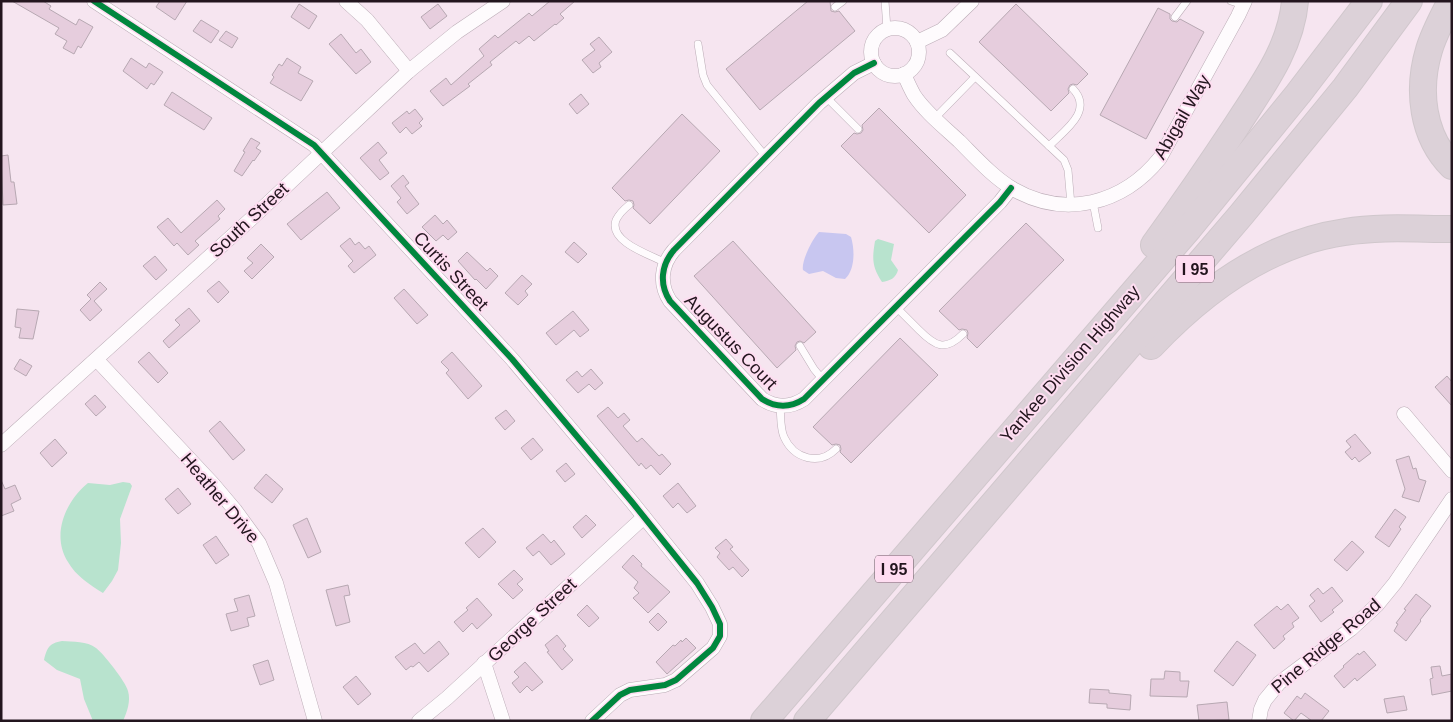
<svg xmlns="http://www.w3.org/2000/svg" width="1453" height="722" viewBox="0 0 1453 722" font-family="Arial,sans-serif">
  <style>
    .green { fill: #b8e3ce }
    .water { fill: #c8c6f0 }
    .building { fill: #e6cddd; stroke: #b7a8b2 }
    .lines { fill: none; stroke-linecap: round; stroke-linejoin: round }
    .service-casing { stroke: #bcadb7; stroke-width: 8 }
    .minor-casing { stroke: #bcadb7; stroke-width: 15 }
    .motorway-casing { stroke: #d0c7cc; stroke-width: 28 }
    .service { stroke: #fefbfd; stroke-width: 7 }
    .minor { stroke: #fefbfd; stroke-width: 14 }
    .motorway { stroke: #dcd1d8; stroke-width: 26 }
    .cycleway-casing { stroke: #feddf1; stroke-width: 9 }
    .cycleway { stroke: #00873e; stroke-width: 6 }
    .labels { text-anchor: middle; stroke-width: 4; stroke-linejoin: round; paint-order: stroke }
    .shield { fill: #feddf1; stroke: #65515d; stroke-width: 1 }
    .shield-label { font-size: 16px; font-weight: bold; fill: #23151e }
    .street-label { font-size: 18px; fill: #23151e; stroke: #feddf1 }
  </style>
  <rect width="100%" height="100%" fill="#f6e5f0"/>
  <!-- green -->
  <g class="green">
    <path d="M878 239 894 244 891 260 898 270C896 278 890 281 882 282 872 267 872 259 875 241Z"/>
    <path d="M123 482 130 483 132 486 120 519 121 543 118 570 112 581 103 593C90 585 76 576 68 562 51 535 65 502 88 483L110 485Z"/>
    <path d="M62 641C73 642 87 641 96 648 103 653 126 682 128 691 131 701 127 712 123 721H93L84 699 80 679 57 670 44 660C47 648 49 643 62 641Z"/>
  </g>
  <!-- water -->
  <path class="water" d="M819 232 846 234 851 237C855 250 855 270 845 279L836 278 823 271 809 274 803 270C801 261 813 238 819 232Z"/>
  <!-- building -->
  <g class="building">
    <path d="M12 1H43L51 6 49 9 76 25 79 19 93 27 81 48 78 46 74 54 63 48 67 41 55 34 59 28Z"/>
    <path d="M160 1H187L175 20 156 7Z"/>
    <path d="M550 1H575L560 14 564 18 556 25 555 24 534 41 529 36 519 44 516 41 490 62 492 65 468 84 470 86 443 106 430 91 446 78 451 85 484 56 479 49 495 35 498 38 529 13 532 16Z"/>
    <path d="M808 1H830L831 11 835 12 839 11 855 31 760 110 726 69Z"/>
    <path d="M299 4 317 16 309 29 291 17Z"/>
    <path d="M438 4 447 16 430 29 421 17Z"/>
    <path d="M1016 4 1088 74 1077 85 1073 84 1070 85 1068 89 1069 93 1051 111 979 42Z"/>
    <path d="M1158 8 1170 14V19L1172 21 1177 22 1180 19 1204 32 1146 139 1100 115Z"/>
    <path d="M201 20 219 31 211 43 193 31Z"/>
    <path d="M226 31 238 38 232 48 219 40Z"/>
    <path d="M341 34 356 53 361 49 371 62 356 74 329 44Z"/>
    <path d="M599 37 612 52 599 63 601 67 593 73 582 60 595 50 590 44Z"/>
    <path d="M131 58 146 68 149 63 163 72 154 85 151 83 147 89 123 71Z"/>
    <path d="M287 58 301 67 298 73 313 81 301 101 270 83 274 77 272 75 279 64 282 66Z"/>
    <path d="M172 92 212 118 204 130 164 105Z"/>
    <path d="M581 94 589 104 577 114 569 104Z"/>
    <path d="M879 108 966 195 929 233 841 146 854 133 857 134 861 133 863 130 862 125Z"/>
    <path d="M415 109 423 119 419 123 422 126 412 134 406 127 400 133 392 123 407 111 409 114Z"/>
    <path d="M682 114 720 151 650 224 633 208 634 205 633 201 629 200 625 201 612 188Z"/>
    <path d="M251 138 260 143 256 148 261 151 254 161 253 160 242 176 234 171 245 152 243 151Z"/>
    <path d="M378 142 387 153 379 160 389 173 380 180 360 158Z"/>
    <path d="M8 155 11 182H14L17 204 3 205 1 156Z"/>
    <path d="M403 175 409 183 405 186 419 204 407 214 397 202 401 198 391 186Z"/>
    <path d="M327 192 340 208 301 240 287 224Z"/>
    <path d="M217 200 225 209 218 216 220 219 195 241 199 245 188 255 177 243 174 246 157 227 168 218 181 233Z"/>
    <path d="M435 215 443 224 447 220 457 232 448 240 443 235 436 241 422 227Z"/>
    <path d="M1026 223 1064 260 977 348 967 338 968 333 967 330 962 329 959 330 939 311Z"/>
    <path d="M350 238 355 245 359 242 365 249 369 246 376 255 354 273 348 266 353 261 340 246Z"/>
    <path d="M733 241 816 332 804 343 800 341 797 342 795 346 796 350 777 368 694 276Z"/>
    <path d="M574 242 587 254 578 263 565 252Z"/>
    <path d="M261 244 274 257 252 279 244 271 253 263 247 258Z"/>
    <path d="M467 252 487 271 490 268 498 276 486 289 476 279 475 280 458 261Z"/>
    <path d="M155 256 167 270 156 280 143 266Z"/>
    <path d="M522 275 532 284 525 291 528 295 518 305 505 293Z"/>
    <path d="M219 281 229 292 218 303 207 291Z"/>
    <path d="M100 282 107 289 94 301 102 310 90 321 80 310 91 299 87 295Z"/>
    <path d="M404 289 428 315 417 324 394 298Z"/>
    <path d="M189 308 200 321 169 348 163 341 180 325 175 320Z"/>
    <path d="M17 309 39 311 33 339 19 338 21 328 15 327Z"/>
    <path d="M573 311 589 330 580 337 574 330 556 345 546 333Z"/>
    <path d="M900 338 938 375 851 463 840 452 841 449 840 445 836 444 832 445 813 427Z"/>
    <path d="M149 352 168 373 158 383 138 362Z"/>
    <path d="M452 352 482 386 468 399 446 373 449 370 441 362Z"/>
    <path d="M20 359 32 366 26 376 14 369Z"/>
    <path d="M591 369 603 383 595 390 589 384 578 393 566 380 577 371 582 377Z"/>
    <path d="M1447 376 1452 382V406L1435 387Z"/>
    <path d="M95 395 106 407 96 416 85 404Z"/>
    <path d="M608 407 618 418 624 413 630 420 623 426 637 442 642 438 659 456 662 454 671 464 660 475 651 465 646 469 641 463 639 466 597 416Z"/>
    <path d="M506 410 515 421 505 430 495 418Z"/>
    <path d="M220 421 245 450 233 460 209 431Z"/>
    <path d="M1355 434 1371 453 1359 462 1355 457 1352 460 1345 452 1351 447 1346 441Z"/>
    <path d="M533 438 543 450 531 460 521 448Z"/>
    <path d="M55 439 67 453 52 467 40 453Z"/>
    <path d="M1409 456 1413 469 1416 468 1419 479 1426 481 1419 502 1402 497 1405 489 1396 460Z"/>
    <path d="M566 463 575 474 565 482 556 471Z"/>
    <path d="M266 474 283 489 272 503 254 488Z"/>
    <path d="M1 480 5 489 15 485 21 499 11 504 14 511 1 516Z"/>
    <path d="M678 483 696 506 687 513 678 503 673 508 663 496Z"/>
    <path d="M178 488 191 504 178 514 165 499Z"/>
    <path d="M1395 509 1406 517 1399 527 1401 529 1389 547 1375 537Z"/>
    <path d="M586 515 596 525 582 538 573 527Z"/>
    <path d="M307 518 321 552 308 558 293 525Z"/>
    <path d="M483 528 496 542 479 558 465 543Z"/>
    <path d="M543 534 551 543 554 540 565 554 551 565 539 551 533 556 526 548Z"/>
    <path d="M216 536 229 555 216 564 203 545Z"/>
    <path d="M726 539 733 547 730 549 749 570 742 577 733 567 729 570 717 557 720 553 715 548Z"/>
    <path d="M1352 541 1364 552 1347 571 1334 560Z"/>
    <path d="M633 555 642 564 641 566 670 592 648 613 633 598 639 593 634 588 638 582 622 567Z"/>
    <path d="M514 570 523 579 517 584 523 590 513 599 498 584Z"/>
    <path d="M348 585 350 595 344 596 350 622 336 626 326 590Z"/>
    <path d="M1332 587 1343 601 1332 610 1334 612 1321 622 1309 606 1315 601 1310 595 1318 588 1323 594Z"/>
    <path d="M1416 594 1431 606 1420 620 1421 621 1406 641 1394 631 1398 624 1396 623 1406 610 1404 609Z"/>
    <path d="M249 595 255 616 247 618 249 626 231 631 226 614 238 611 234 599Z"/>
    <path d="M477 598 492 615 477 629 472 623 463 632 454 622 468 610 466 608Z"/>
    <path d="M1288 604 1299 618 1292 623 1294 627 1283 636 1285 639 1274 649 1254 625 1277 606 1281 610Z"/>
    <path d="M587 605 599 618 589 627 577 615Z"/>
    <path d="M658 613 667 622 658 631 649 622Z"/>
    <path d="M557 635 566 646 563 649 573 660 562 670 547 652 549 651 545 645Z"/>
    <path d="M686 638 696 648 667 674 656 662 673 645 675 646 681 640 682 642Z"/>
    <path d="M439 641 449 654 428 672 419 662 413 667 411 666 406 670 395 657 415 643 424 654Z"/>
    <path d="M1237 641 1256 655 1233 686 1214 671Z"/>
    <path d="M1364 651 1376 665 1357 681 1355 678 1344 688 1334 676 1344 667 1343 666 1358 653 1359 655Z"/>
    <path d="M268 660 274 680 260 685 253 665Z"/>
    <path d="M525 662 543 682 532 691 527 686 520 693 512 683 519 677 514 672Z"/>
    <path d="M1440 666 1442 676 1452 674V691L1432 695 1430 679 1433 678 1431 667Z"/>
    <path d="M1165 671 1180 672V681H1189L1187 697 1150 696 1151 679H1164Z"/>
    <path d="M356 676 371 694 358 705 343 687Z"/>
    <path d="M1090 689 1109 690V693L1131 695 1130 710 1107 708V704L1089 703Z"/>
    <path d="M1305 693 1329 711 1321 721H1312L1301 713 1294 721 1284 713 1297 696 1301 699Z"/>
    <path d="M1404 696 1407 710 1387 713 1384 699Z"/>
    <path d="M1227 702 1229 720 1199 721 1197 705Z"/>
  </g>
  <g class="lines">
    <!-- service casing -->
    <g class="service-casing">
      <g id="service">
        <path d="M885 1 887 29"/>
        <path d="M1231 1 1243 5"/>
        <path d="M835 7 843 1"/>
        <path d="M1175 17 1187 1"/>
        <path d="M698 44 703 75 707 85 766 157"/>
        <path d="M950 53 1064 160 1068 170 1071 205"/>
        <path d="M826 97 858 129"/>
        <path d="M935 118 975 77"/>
        <path d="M1049 146C1064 131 1094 111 1073 89"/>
        <path d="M1093 202 1098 228"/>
        <path d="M629 205C624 209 619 214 616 220 608 242 651 255 666 263"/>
        <path d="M896 307C904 315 911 322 919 330 935 346 945 352 963 334"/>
        <path d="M800 346 814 369 823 380"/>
        <path d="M780 406C781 416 780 428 784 437 794 459 819 466 836 449"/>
      </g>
    </g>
    <!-- minor casing -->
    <g class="minor-casing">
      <g id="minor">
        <path d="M94 1 314 145 512 359 632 502 697 583 712 607 720 624V636L713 648 676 680 665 685 630 690 620 695 592 721"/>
        <path d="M346 1 367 20 409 71"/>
        <circle cx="895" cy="52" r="24"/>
        <path d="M917 42 942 30 972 1"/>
        <path d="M874 63 854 73 819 103 674 250C661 265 659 284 670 301L762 399C776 408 790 408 804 399L1000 202 1011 188"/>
        <path d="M904 74C907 81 910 88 914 95 925 112 944 127 959 141 976 158 993 177 1013 189 1065 219 1123 204 1160 158L1238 16 1245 1"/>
        <path d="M97 360 213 484 235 510 259 543 276 583 315 721"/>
        <path d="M1404 414 1452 471"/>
        <path d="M1 445 251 219 409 71 457 32 503 1"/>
        <path d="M484 663 503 721"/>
        <path d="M419 721 447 698 644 517"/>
        <path d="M1259 721 1261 709 1265 700 1279 683 1351 629 1377 605 1395 583 1452 499"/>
      </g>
    </g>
    <!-- motorway casing -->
    <g class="motorway-casing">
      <g id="motorway">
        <path d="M1451 1C1443 17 1434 33 1429 50 1417 90 1422 136 1452 166"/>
        <path d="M1154 245C1183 205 1210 166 1237 125 1262 86 1291 48 1295 1"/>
        <path d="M1151 346C1203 291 1269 243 1345 232 1380 226 1417 229 1452 229"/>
        <path d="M764 721 1189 228 1298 94 1369 1"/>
        <path d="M807 721 1241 215 1345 88 1409 1"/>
      </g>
    </g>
    <!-- service -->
    <use href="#service" class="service"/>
    <!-- minor -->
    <use href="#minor" class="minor"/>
    <!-- motorway -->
    <use href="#motorway" class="motorway"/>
    <!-- cycleway casing -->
    <g class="cycleway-casing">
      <g id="cycleway">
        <path d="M94 1 314 145 512 359 632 502 697 583 712 607 720 624V636L713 648 676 680 665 685 630 690 620 695 592 721"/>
        <path d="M874 63 854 73 819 103 674 250C661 265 659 284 670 301L762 399C776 408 790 408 804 399L1000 202 1011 188"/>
      </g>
    </g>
    <!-- cycleway -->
    <use href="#cycleway" class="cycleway"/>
  </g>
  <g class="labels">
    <!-- shield labels -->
    <g class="shield">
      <rect x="1176" y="255.5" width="38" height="27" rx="4"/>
      <rect x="875" y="555.5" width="38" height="27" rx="4"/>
    </g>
    <g class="shield-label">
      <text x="1195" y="275">I 95</text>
      <text x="894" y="575">I 95</text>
    </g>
    <!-- street labels -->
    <g class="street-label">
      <text transform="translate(1182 117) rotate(-60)" y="6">Abigail Way</text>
      <text transform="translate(249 220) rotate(-43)" y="6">South Street</text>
      <text transform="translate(451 271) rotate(47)" y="6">Curtis Street</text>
      <text transform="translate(731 342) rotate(46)" y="6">Augustus Court</text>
      <text transform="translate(1070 364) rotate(-49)" y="6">Yankee Division Highway</text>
      <text transform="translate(220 498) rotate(50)" y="6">Heather Drive</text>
      <text transform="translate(532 620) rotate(-43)" y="6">George Street</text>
      <text transform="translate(1326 646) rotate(-40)" y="6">Pine Ridge Road</text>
    </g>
  </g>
  <!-- border -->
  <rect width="1453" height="722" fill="none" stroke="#23151e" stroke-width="5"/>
</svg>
